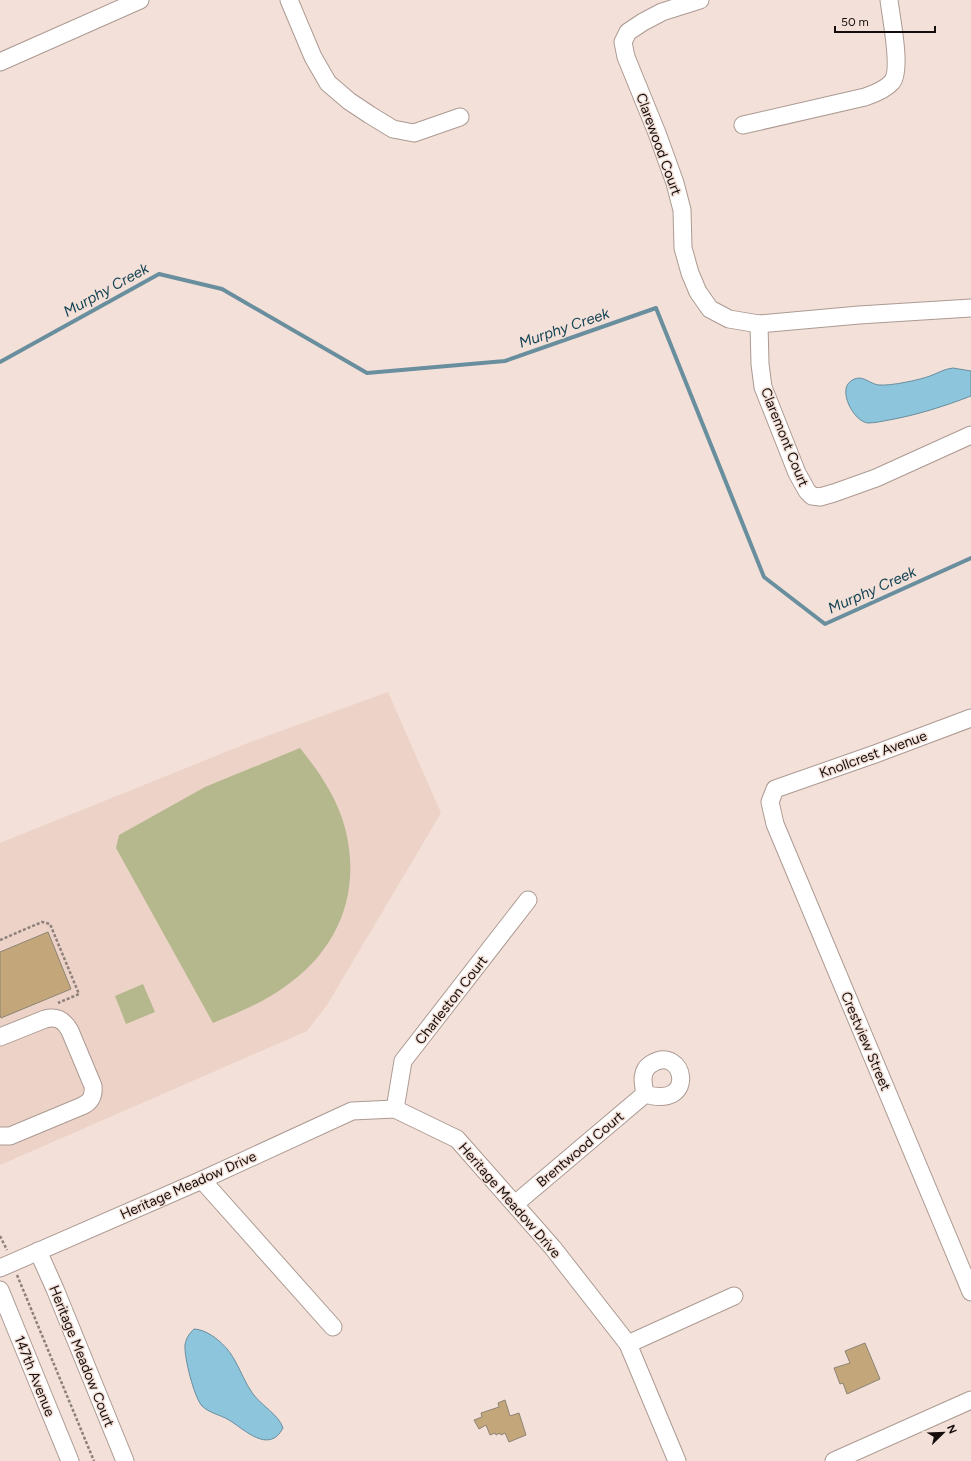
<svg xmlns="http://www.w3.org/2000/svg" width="971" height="1461" viewBox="0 0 971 1461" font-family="Figtree,sans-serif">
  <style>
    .built { fill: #edd2c7 }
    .green { fill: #b5b88d }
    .water { fill: #8dc5dd; stroke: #698e9e }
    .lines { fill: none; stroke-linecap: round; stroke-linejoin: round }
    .stream { stroke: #698e9e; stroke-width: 4 }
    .building { fill: #c3a77b; stroke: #8d8375 }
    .minor-casing { stroke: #ac9a93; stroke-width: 19 }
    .path { stroke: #8e817b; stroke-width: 2.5; stroke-dasharray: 3 2; stroke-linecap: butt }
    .minor { stroke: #fff; stroke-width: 17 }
    .labels { text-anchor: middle; stroke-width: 3; stroke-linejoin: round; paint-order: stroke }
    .street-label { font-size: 14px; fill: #140d0b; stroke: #f3e0d8 }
    .water-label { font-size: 15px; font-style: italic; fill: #144455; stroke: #f3e0d8 }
  </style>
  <rect width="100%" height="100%" fill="#f3e0d8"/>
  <!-- built -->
  <path class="built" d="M388 692 441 813 327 1005 307 1031 0 1165V843L253 741Z"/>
  <!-- green -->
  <g class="green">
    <path d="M300 748C317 769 333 792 342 818 364 885 342 948 283 988 262 1003 237 1013 213 1023L116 848 119 835 205 787Z"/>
    <path d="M143 984 155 1012 126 1024 115 996Z"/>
  </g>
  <!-- water -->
  <g class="water">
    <path d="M953 368 971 371V396C945 406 917 415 889 420 883 421 875 423 868 423 854 422 837 390 851 381 862 373 869 384 879 385 891 386 919 380 930 376 938 373 944 369 953 368Z"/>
    <path d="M194 1329C210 1330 227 1346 234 1359 241 1371 245 1383 253 1394 262 1406 279 1415 283 1428 269 1455 244 1429 229 1420 221 1415 209 1413 202 1406 194 1397 184 1357 185 1345 186 1338 189 1334 194 1329Z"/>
  </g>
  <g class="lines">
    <!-- stream -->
    <path class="stream" d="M0 362 159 274 222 289 367 373 505 361 656 308 764 577 825 624 971 558"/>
  </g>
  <!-- building -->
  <g class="building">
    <path d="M48 932 71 989 1 1018 0 1015V952Z"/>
    <path d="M865 1343 880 1379 847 1394 843 1383 840 1384 834 1368 850 1363 845 1351Z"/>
    <path d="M505 1400 510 1416 519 1413 526 1435 509 1442 505 1433 501 1435 500 1433 496 1435 495 1433 490 1435 486 1425 479 1429 474 1420 482 1417 481 1413 499 1407 498 1403Z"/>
  </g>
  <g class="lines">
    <!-- minor casing -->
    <g class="minor-casing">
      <g id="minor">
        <path d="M289 0 313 57 328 83 349 101 370 115 393 129 414 133 460 117"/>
        <path d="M700 0 662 12 643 22 628 32 623 42 626 57 657 133 675 183 682 210 683 248 690 273 698 292 710 309 729 319 759 324 859 315 971 308"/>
        <path d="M0 62 140 0"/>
        <path d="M743 125 865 97C874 94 885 90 892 82 902 70 891 17 889 0"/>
        <path d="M759 324 760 364 763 387 797 473 807 491 812 496 820 497 834 493 876 478 971 435"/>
        <path d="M971 718 875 754 775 789 770 802 775 824 971 1292"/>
        <path d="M0 1037 45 1019C57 1016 64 1020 70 1031L93 1086C94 1096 91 1102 82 1106L10 1136H0"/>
        <path d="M395 1109 403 1061 528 900"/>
        <path d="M202 1180 333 1327"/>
        <path d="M515 1204 645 1094C643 1084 640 1071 651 1064 684 1043 699 1110 645 1094"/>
        <path d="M38 1251 55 1289 125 1461"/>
        <path d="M0 1268 202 1180 352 1111 395 1109 457 1139 553 1248 628 1344 677 1461"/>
        <path d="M0 1290 70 1461"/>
        <path d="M628 1344 734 1296"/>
        <path d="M834 1461 971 1400"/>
      </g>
    </g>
    <!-- path -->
    <g class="path">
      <path d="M0 940 42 922 50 924 79 994 58 1003"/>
      <path d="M0 1236 7 1250"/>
      <path d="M17 1275 94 1461"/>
    </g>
    <!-- minor -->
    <use href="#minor" class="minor"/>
  </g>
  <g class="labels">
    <!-- street labels -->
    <g class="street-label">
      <text transform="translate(659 144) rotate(70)" y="5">Clarewood Court</text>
      <text transform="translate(785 437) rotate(68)" y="5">Claremont Court</text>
      <text transform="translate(873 754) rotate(-20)" y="5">Knollcrest Avenue</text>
      <text transform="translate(451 1000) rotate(-52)" y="5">Charleston Court</text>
      <text transform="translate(866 1041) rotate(67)" y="5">Crestview Street</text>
      <text transform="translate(580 1149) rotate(-40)" y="5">Brentwood Court</text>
      <text transform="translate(188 1185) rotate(-24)" y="5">Heritage Meadow Drive</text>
      <text transform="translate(510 1200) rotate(49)" y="5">Heritage Meadow Drive</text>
      <text transform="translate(82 1356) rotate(68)" y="5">Heritage Meadow Court</text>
      <text transform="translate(35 1376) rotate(68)" y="5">147th Avenue</text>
    </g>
    <!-- water labels -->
    <g class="water-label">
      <text transform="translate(106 290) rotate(-29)" y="5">Murphy Creek</text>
      <text transform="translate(564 328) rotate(-19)" y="5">Murphy Creek</text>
      <text transform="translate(872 590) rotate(-24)" y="5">Murphy Creek</text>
    </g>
  </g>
  <!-- north arrow -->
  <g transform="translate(943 1433) rotate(67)" stroke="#f3e0d8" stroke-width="3" paint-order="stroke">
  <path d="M0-3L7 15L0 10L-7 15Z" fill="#140d0b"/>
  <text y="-6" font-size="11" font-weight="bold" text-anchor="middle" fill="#140d0b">N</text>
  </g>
  <!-- scale -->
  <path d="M835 26v6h100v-6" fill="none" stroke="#140d0b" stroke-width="2"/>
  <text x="841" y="26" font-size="12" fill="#140d0b" stroke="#f3e0d8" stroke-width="3" paint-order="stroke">50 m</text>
</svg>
